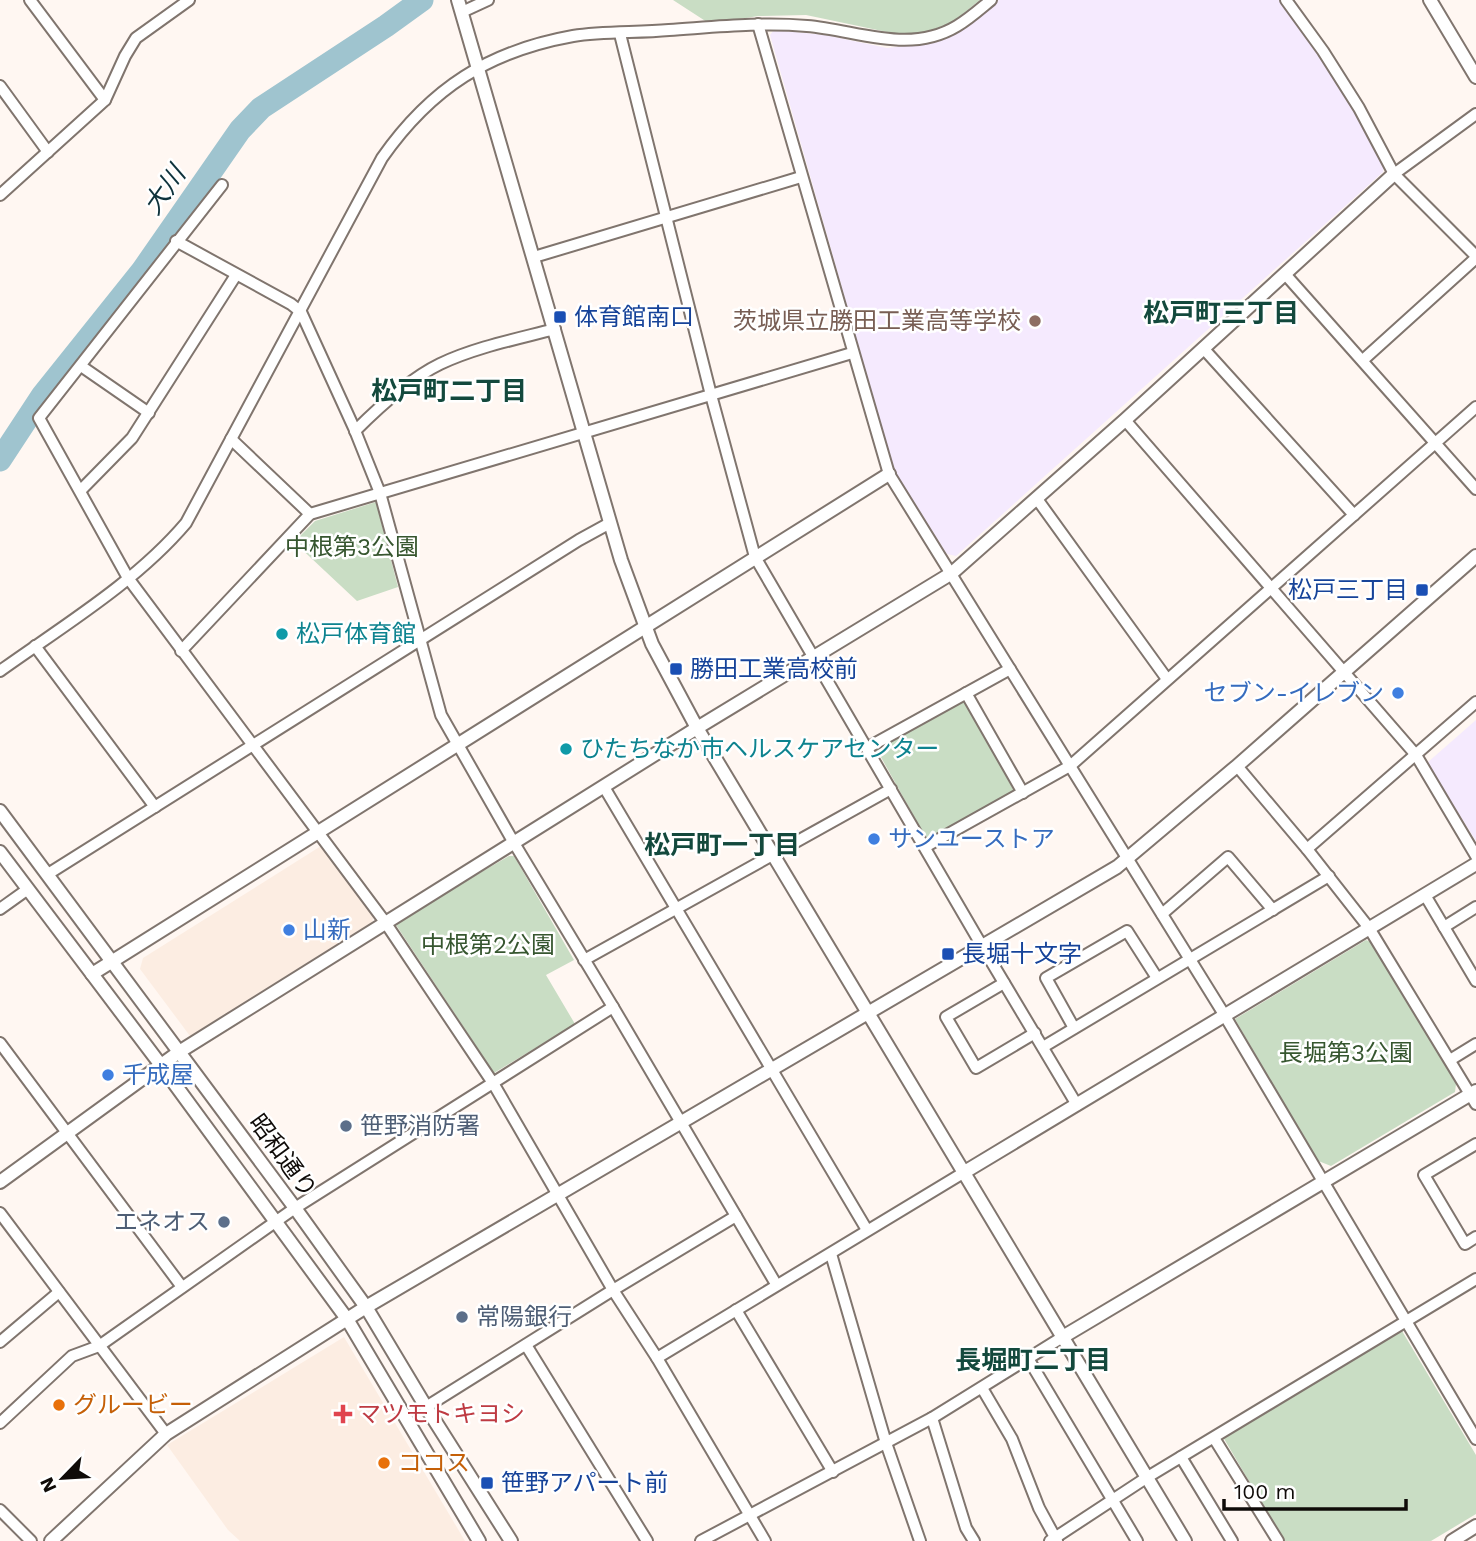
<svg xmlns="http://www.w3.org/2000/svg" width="1476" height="1541" viewBox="0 0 1476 1541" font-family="'Work Sans','Noto Sans JP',sans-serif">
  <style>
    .built { fill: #fcede2 }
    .education { fill: #f5eafe }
    .green { fill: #c9ddc4 }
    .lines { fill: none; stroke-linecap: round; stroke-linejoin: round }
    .river { stroke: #9fc4cf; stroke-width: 23 }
    .minor-casing { stroke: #80756e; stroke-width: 14 }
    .tertiary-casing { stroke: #80756e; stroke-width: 16 }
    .minor { stroke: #fff; stroke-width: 10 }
    .tertiary { stroke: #fff; stroke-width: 12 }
    .transit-dot { fill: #1a4fb4; stroke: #fff; stroke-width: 2.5 }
    .education-dot { fill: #8d6e63; stroke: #fff; stroke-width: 2.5 }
    .culture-dot { fill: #0f9aa8; stroke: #fff; stroke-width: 2.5 }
    .shop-dot { fill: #3f7fe0; stroke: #fff; stroke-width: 2.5 }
    .service-dot { fill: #5c6f8a; stroke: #fff; stroke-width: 2.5 }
    .food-dot { fill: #e8710a; stroke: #fff; stroke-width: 2.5 }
    .health-dot { fill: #e0444e; stroke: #fff; stroke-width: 2.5 }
    .labels { text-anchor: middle; stroke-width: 5; stroke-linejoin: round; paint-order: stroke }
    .transit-label { font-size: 24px; fill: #164399; stroke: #fff; text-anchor: start }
    .education-label { font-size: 24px; fill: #785e54; stroke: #fff; text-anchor: end }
    .park-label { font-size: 24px; fill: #36562f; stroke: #fff }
    .culture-label { font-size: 24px; fill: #0d838f; stroke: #fff; text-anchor: start }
    .shop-label { font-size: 24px; fill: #366cbe; stroke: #fff; text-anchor: start }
    .service-label { font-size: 24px; fill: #4e5e75; stroke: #fff; text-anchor: start }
    .street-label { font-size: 24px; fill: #0f0b08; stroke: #fff }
    .food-label { font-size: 24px; fill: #c56008; stroke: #fff; text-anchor: start }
    .health-label { font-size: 24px; fill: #be3a42; stroke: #fff; text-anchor: start }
    .water-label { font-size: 26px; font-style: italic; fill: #0e323b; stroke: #fff }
    .neighbourhood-label { font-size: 26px; font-weight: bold; fill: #13493d; stroke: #fff }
  </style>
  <rect width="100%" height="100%" fill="#fff7f2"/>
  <!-- built -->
  <g class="built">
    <path d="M321 846 374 914 372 922 190 1036 140 969 143 958Z"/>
    <path d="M344 1337 465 1541H240L228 1530 167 1445Z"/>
  </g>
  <!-- education -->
  <g class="education">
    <path d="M999 0H1279L1332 75 1384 164 1383 172 956 556 947 554 894 470 770 35 774 30 825 35 887 48 914 45 943 39 956 33Z"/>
    <path d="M1476 720V841L1427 763Z"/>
  </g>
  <!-- green -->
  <g class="green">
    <path d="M673 0H980L953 22 932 30 906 36 806 15 758 16 710 24Z"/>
    <path d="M376 502 398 587 357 601 294 542 315 521Z"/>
    <path d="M965 701 1014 791 927 840 877 750Z"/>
    <path d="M509 856H514L574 960 546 975 575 1024 494 1073 396 925 399 920Z"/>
    <path d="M1366 940 1373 943 1456 1084 1455 1092 1331 1166 1316 1160 1235 1019Z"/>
    <path d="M1402 1331 1476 1455V1514L1431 1541H1284L1223 1437Z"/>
  </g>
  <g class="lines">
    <!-- river -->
    <path class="river" d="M0 460 42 396 142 271 240 130 261 108 386 26 422 0"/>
    <!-- minor casing -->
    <g class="minor-casing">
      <g id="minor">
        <path d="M30 0 105 100"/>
        <path d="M1286 0 1323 51 1359 108 1394 174 1476 256"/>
        <path d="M462 12 488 0"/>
        <path d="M758 24 889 474 1225 1016 1476 1439"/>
        <path d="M620 34 711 395 755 557 982 946 1077 1105"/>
        <path d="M0 86 48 152"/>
        <path d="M1394 174 1476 114"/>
        <path d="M222 185 39 418 128 578 385 922 493 1083 613 1290 657 1358 765 1541"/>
        <path d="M0 195 105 100 125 56 136 38 189 0"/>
        <path d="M176 241 291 304 301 312 354 428 380 493 441 715 514 843 613 1007 776 1284"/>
        <path d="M534 257 801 177"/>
        <path d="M1285 274 1476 489"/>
        <path d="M1203 348 1354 515"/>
        <path d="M1363 360 1476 258"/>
        <path d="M81 366 149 413"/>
        <path d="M1125 420 1416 755 1476 856"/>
        <path d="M355 431C379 407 409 379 440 364 476 347 517 339 555 329"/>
        <path d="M231 439 310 514"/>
        <path d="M81 490 132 438 236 275"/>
        <path d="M1037 499 1167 679"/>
        <path d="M35 646 155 807"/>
        <path d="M181 651 310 514 852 353"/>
        <path d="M0 671C63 626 136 582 186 523L382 158C431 88 489 51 573 36 604 31 638 33 669 30 715 27 761 22 807 26 857 30 909 55 957 26 969 19 980 9 991 0"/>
        <path d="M966 693 1023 793"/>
        <path d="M867 748 1010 669"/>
        <path d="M1237 766 1307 849 1369 928 1476 1104"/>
        <path d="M604 787 867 1230"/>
        <path d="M925 847 1070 766 1476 407"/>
        <path d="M1307 849 1476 702"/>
        <path d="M48 874 579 540 610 523"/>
        <path d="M1425 895 1476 981"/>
        <path d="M0 909 28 889"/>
        <path d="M1162 914 1228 857 1273 910"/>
        <path d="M1444 927 1476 907"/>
        <path d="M584 960 891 789"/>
        <path d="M1004 983 946 1017 976 1068 1035 1033"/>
        <path d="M1074 1028 1046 978 1127 931 1157 978"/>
        <path d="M0 1043 182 1287"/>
        <path d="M1043 1047 1329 876"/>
        <path d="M1450 1060 1476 1044"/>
        <path d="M1476 1144 1424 1175 1465 1244 1476 1237"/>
        <path d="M0 1213 166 1434"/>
        <path d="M831 1254 886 1443 920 1541"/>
        <path d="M736 1310 833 1472"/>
        <path d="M0 1342 59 1292"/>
        <path d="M526 1345 647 1541"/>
        <path d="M657 1358 963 1173"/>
        <path d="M1029 1360 1137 1541"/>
        <path d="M982 1388 1012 1439 1039 1508 1057 1541"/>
        <path d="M426 1407 613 1290 736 1216"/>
        <path d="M932 1418 966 1528 974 1541"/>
        <path d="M0 1423 72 1356 99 1346 295 1208 613 1007"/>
        <path d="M1214 1438 1278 1541"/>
        <path d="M1181 1457 1232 1541"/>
        <path d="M0 1510 31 1541"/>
        <path d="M701 1541 932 1418 1061 1338"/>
        <path d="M1050 1541 1146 1478 1476 1279"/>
      </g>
    </g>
    <!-- tertiary casing -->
    <g class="tertiary-casing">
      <g id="tertiary">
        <path d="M458 0 621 560 652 644 697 728 1185 1541"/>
        <path d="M1430 0 1476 77"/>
        <path d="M0 811 295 1208 366 1307 426 1407 511 1541"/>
        <path d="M0 852 160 1064 347 1319 479 1541"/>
        <path d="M92 974 889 474"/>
        <path d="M963 1173 1476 864"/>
        <path d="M0 1182 179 1052 697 728 952 573 1125 420 1394 174"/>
        <path d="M1061 1338 1476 1091"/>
        <path d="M51 1541 166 1434 366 1307 1117 867 1237 766 1476 556"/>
        <path d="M1452 1541 1476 1526"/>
      </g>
    </g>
    <!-- minor -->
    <use href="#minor" class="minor"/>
    <!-- tertiary -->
    <use href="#tertiary" class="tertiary"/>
  </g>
  <!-- markers -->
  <g class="transit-dot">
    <rect x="553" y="310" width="14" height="14" rx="3.5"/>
    <rect x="1415" y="583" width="14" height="14" rx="3.5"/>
    <rect x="669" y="662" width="14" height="14" rx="3.5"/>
    <rect x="941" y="947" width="14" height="14" rx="3.5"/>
    <rect x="480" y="1476" width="14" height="14" rx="3.5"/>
  </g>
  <circle class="education-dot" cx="1035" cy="321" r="7"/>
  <g class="culture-dot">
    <circle cx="282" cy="634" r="7"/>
    <circle cx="566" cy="749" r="7"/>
  </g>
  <g class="shop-dot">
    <circle cx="1398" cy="693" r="7"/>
    <circle cx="874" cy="839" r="7"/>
    <circle cx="289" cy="930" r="7"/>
    <circle cx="108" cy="1075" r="7"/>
  </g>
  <g class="service-dot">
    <circle cx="346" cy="1126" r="7"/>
    <circle cx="224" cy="1222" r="7"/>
    <circle cx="462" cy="1317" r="7"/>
  </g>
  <g class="food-dot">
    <circle cx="59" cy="1405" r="7"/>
    <circle cx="384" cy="1463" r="7"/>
  </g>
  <path class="health-dot" d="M339.5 1403.5h7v7h7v7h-7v7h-7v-7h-7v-7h7z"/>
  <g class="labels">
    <!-- transit labels -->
    <g class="transit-label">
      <text x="574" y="325">体育館南口</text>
      <text x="1408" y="598" text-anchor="end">松戸三丁目</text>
      <text x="690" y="677">勝田工業高校前</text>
      <text x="962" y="962">長堀十文字</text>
      <text x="501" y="1491">笹野アパート前</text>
    </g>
    <!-- education labels -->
    <g class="education-label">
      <text x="1021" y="329">茨城県立勝田工業高等学校</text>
    </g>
    <!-- park labels -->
    <g class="park-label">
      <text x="352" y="555">中根第3公園</text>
      <text x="488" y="953">中根第2公園</text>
      <text x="1346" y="1061">長堀第3公園</text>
    </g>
    <!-- culture labels -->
    <g class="culture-label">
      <text x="296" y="642">松戸体育館</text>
      <text x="580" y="757">ひたちなか市ヘルスケアセンター</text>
    </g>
    <!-- shop labels -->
    <g class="shop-label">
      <text x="1384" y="701" text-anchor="end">セブン-イレブン</text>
      <text x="888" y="847">サンユーストア</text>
      <text x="303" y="938">山新</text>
      <text x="122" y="1083">千成屋</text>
    </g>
    <!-- service labels -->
    <g class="service-label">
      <text x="360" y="1134">笹野消防署</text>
      <text x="210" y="1230" text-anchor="end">エネオス</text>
      <text x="476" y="1325">常陽銀行</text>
    </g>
    <!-- street labels -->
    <g class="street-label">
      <text transform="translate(283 1156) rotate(54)" y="8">昭和通り</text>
    </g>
    <!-- food labels -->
    <g class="food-label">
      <text x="73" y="1413">グルービー</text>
      <text x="398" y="1471">ココス</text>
    </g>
    <!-- health labels -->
    <g class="health-label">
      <text x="357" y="1422">マツモトキヨシ</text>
    </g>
    <!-- water labels -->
    <g class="water-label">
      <text transform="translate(164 190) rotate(-55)" y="9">大川</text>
    </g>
    <!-- neighbourhood labels -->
    <g class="neighbourhood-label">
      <text x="1221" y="322">松戸町三丁目</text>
      <text x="449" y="400">松戸町二丁目</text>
      <text x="722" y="854">松戸町一丁目</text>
      <text x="1033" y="1369">長堀町二丁目</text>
    </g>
  </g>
  <!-- north arrow -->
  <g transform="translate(63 1478) rotate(245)" stroke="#ffffff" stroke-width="5" paint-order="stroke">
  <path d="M0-5L12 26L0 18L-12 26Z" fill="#0f0b08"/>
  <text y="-10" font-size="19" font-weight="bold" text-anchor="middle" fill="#0f0b08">N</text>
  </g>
  <!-- scale -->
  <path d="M1224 1499v10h182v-10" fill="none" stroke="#0f0b08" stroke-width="3.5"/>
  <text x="1234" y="1499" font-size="21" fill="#0f0b08" stroke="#ffffff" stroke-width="5" paint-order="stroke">100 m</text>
</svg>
